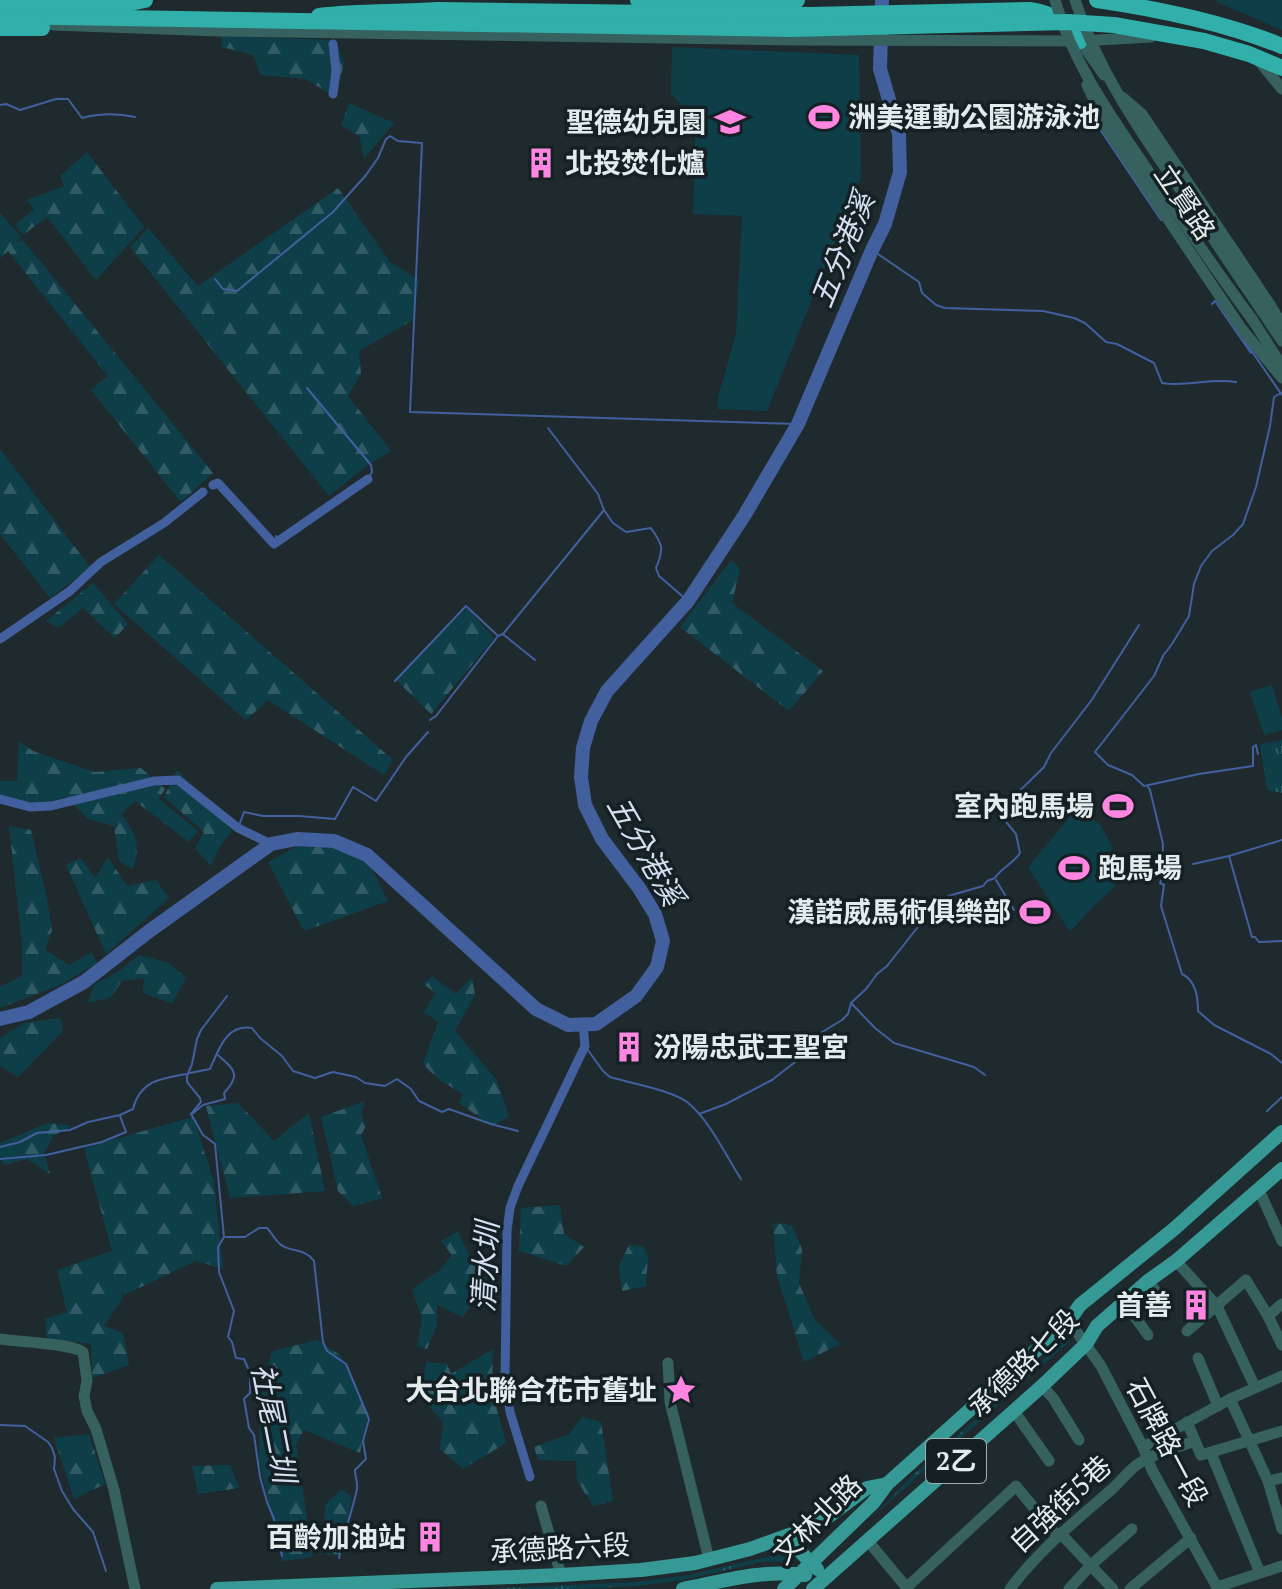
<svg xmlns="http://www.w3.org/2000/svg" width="1282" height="1589" viewBox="0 0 1282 1589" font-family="'PT Serif','Noto Sans TC',serif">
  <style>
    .grass { fill: url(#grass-tufts) }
    .forest { fill: url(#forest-firs) }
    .park { fill: #0e3f49 }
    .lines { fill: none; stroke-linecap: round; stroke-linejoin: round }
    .stream { stroke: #425f9e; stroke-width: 2 }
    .canal { stroke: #425f9e; stroke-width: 9 }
    .river { stroke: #425f9e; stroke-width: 14 }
    .minor { stroke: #36615f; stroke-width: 11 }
    .major { stroke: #369995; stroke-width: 14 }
    .highway { stroke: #31afaa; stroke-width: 16 }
    .minor-bridge { stroke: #36615f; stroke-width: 11 }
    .highway-bridge { stroke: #31afaa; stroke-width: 16 }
    .labels { text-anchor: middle; stroke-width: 7; stroke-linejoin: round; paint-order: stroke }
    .shield { fill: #142023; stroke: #a5aeb0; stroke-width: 2 }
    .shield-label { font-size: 26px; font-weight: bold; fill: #e3ebed }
    .poi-label { font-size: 28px; font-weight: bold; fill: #e3ebed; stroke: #142023; text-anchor: end }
    .street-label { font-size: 28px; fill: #e3ebed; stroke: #142023 }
    .water-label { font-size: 30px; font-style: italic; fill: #d5dff1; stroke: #142023 }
  </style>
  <defs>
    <pattern id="grass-tufts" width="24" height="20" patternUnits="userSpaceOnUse" patternTransform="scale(2)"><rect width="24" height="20" fill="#0e3f49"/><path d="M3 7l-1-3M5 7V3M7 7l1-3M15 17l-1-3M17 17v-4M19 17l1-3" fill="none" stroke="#315b64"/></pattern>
    <pattern id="forest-firs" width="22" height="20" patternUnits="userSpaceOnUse" patternTransform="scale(2)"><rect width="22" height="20" fill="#0e3f49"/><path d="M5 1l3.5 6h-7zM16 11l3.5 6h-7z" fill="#315b64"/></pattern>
  </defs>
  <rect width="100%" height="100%" fill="#1e2a2d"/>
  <!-- grass -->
  <g class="grass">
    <path d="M1282 740V793L1267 790 1260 744Z"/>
    <path d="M779 1554 794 1559V1561L761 1562 683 1580 636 1586 574 1589H481L637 1582 689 1575Z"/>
  </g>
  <!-- forest -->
  <g class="forest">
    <path d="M221 36 335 40 344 63 336 98 306 79 261 75 253 55 222 47Z"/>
    <path d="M349 103 394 123 364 159 360 137 341 125Z"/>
    <path d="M87 152 144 227 96 280 47 217 23 235 15 225 34 209 27 200 64 186 60 176Z"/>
    <path d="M338 188 390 262 419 280 413 320 359 351 361 374 348 396 391 451 369 464 329 496 130 247 148 228 198 286Z"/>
    <path d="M0 213 21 237 14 244 22 239 213 473 181 502 91 390 108 376 8 251 0 258Z"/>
    <path d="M0 449 90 567 50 598 0 534Z"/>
    <path d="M159 555 393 760 384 775 268 700 246 720 114 604Z"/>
    <path d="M731 560 740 569 732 603 823 671 789 711 680 627Z"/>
    <path d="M93 583 128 624 115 638 83 608 58 628 46 621Z"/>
    <path d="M467 608 494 638 431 714 395 679Z"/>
    <path d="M19 741 33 751 94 772 141 768 165 789 159 799 198 831 189 842 135 801 121 814C136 834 141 843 133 869L119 861 114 826 88 819 67 797 39 804 0 797V781H17Z"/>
    <path d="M177 770 232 831 220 846 211 866 195 848 204 832 164 797Z"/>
    <path d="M9 826 31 830 47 899 52 930 45 950 69 965 92 952 97 963 62 984 0 1008V987L22 976V943Z"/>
    <path d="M303 843 348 850 371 868 388 901 304 931 268 862Z"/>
    <path d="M108 857 127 886 156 880 169 898 106 954 66 865 81 858 95 878Z"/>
    <path d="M139 955 169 963 186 978 172 1003 143 993 144 978 122 981 111 997 88 1003 94 985 119 971Z"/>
    <path d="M432 976 456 994 472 977 475 995 455 1031 496 1079 509 1116 492 1126 459 1103 463 1094 438 1079 423 1064 438 1022 424 1012 436 993 423 984Z"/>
    <path d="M60 1018 63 1031 18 1077 0 1066V1038L24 1023Z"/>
    <path d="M365 1101 361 1114 366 1126 361 1135 382 1198 353 1206 338 1191 321 1117Z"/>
    <path d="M238 1103 274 1141 309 1113 325 1191 230 1198 206 1106Z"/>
    <path d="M193 1117 214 1182 223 1269 196 1261 124 1295 121 1288 123 1297 104 1326 123 1333 129 1365 92 1378 91 1344 47 1338 45 1319 67 1312 57 1270 112 1251 84 1148Z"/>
    <path d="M48 1123 72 1126 53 1136 44 1154 50 1174 27 1159 4 1165 0 1157V1143Z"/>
    <path d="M560 1205 564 1234 584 1247 566 1266 519 1251 521 1208Z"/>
    <path d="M773 1223 792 1225 802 1249 799 1283 815 1320 840 1344 804 1362 777 1276Z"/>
    <path d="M458 1231 473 1264 491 1273 463 1317 437 1305V1325L427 1349 417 1346 422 1319 412 1289 439 1271 452 1255 441 1241Z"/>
    <path d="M629 1245 643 1246 648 1256 646 1286 622 1291 619 1265Z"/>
    <path d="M1067 1338 1070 1341 872 1517 911 1477Z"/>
    <path d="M317 1340 340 1355 368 1414 360 1453 304 1430 296 1445 313 1557 282 1561 259 1461 260 1399 272 1351Z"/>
    <path d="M493 1349 492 1392 506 1443 463 1469 440 1449 443 1422 421 1397 426 1362 447 1364 451 1374Z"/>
    <path d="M582 1417 601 1422 613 1501 593 1506 577 1480 576 1461 538 1460 534 1447 569 1434Z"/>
    <path d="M89 1434 105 1484 74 1499 54 1438Z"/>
    <path d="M230 1465 239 1488 198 1494 192 1466Z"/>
    <path d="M341 1489 352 1497 340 1555 323 1554 325 1505Z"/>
  </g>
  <!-- park -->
  <g class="park">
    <path d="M1217 0H1282V30L1217 2Z"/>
    <path d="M672 47 859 55 861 177 767 411 717 409 718 397 736 334 742 216 693 214 696 111 686 110 671 94Z"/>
    <path d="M1272 685 1282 718V730L1264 735 1250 692Z"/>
    <path d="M1079 806 1101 826 1112 847 1119 877 1115 886 1088 912 1070 932 1028 867Z"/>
  </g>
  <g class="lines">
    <!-- stream -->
    <g class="stream">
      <path d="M0 105 6 104 20 110 56 99H68L82 118C101 113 116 113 135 117"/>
      <path d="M1091 116 1161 220"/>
      <path d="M872 250 919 282 922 293 936 305 945 308 1043 311 1074 318 1085 323 1106 342 1117 344 1154 363 1162 383C1186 387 1211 378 1236 382"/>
      <path d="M215 279 223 289 237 291 333 212 366 175 378 158 386 139 390 136 398 141 422 143 410 412 798 424"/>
      <path d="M1212 304 1215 301 1251 353"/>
      <path d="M1244 340 1282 395"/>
      <path d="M307 388 371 465 372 472 368 479"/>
      <path d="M548 428 598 494 604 510 613 523 626 532 651 528C663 545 664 549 656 568L659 576 688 601"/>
      <path d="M276 536 278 545"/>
      <path d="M504 635 535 660"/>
      <path d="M395 681 466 606 497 635"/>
      <path d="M430 720 436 716 498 636 503 634 604 510"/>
      <path d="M1258 754 1256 745 1253 747V766L1199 774 1144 786 1132 775 1108 765 1095 752 1154 676 1163 656 1172 644 1189 616 1194 584 1201 566 1212 551 1233 535 1243 524 1256 487 1270 426 1274 397 1281 393"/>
      <path d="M1148 787 1150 790 1163 844 1162 878 1160 883 1164 885 1161 906 1182 974C1196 981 1198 997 1198 1011L1214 1025 1271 1054 1282 1063"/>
      <path d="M238 828 244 812 263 816H299L335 819 353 787 376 801 406 757 428 732"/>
      <path d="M1282 840 1229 856 1252 937H1255L1259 942 1282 941"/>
      <path d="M1193 864 1229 856"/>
      <path d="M996 880 1014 910"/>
      <path d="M227 996 201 1030 197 1039 192 1064 187 1076V1082L200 1098 201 1102 191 1114 203 1135 215 1144 224 1237 218 1247 219 1272 234 1311 228 1337 232 1342 236 1358 244 1359 250 1373V1393L244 1399 249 1428 254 1435 260 1477 267 1502 274 1519 282 1556"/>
      <path d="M851 1003 866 989 877 974 887 966 929 913 948 896 983 886 987 881 995 878C1001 868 1013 864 1020 853L1016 834 998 812 1044 767 1051 753 1091 701 1139 625"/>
      <path d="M585 1046 603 1071 610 1077C630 1083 671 1090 687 1102 709 1119 726 1156 741 1179"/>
      <path d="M190 1073 210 1069C219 1049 226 1024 252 1028L260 1038 282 1056 293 1071 315 1078 333 1072 356 1077 365 1083 385 1086 397 1079 411 1089 419 1101 442 1112 449 1109 491 1124 518 1131"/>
      <path d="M1267 1111 1282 1097"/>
      <path d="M192 1114 203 1105 225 1099 224 1093C241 1075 235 1070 218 1055"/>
      <path d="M699 1114 726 1104 772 1080 799 1059 814 1037 842 1020 848 1014 851 1003 875 1028 894 1043 974 1067 985 1075"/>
      <path d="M0 1147 20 1142 37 1133 70 1130 88 1122 120 1115 133 1109C140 1081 161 1078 186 1074"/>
      <path d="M0 1159 46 1155 102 1142 126 1132 120 1116"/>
      <path d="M226 1237H245L259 1228H267C272 1233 275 1240 280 1244 290 1253 304 1247 314 1261L323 1342 327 1351 346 1364 369 1419 363 1441 366 1459 355 1470C355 1477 358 1483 357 1489 352 1513 343 1534 339 1558"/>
      <path d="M0 1425 25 1426 48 1442 52 1448 55 1457 54 1469 62 1491 73 1509 93 1532 106 1571"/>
    </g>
    <!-- canal -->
    <g class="canal">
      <path d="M333 94 336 71 333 44"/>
      <path d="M213 485 218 483 274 544 368 479"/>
      <path d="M0 639 70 591 101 562 164 523 203 492"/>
      <path d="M0 799 30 807 51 806 154 781 178 780 238 828 271 844"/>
      <path d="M530 1477 510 1412 505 1379 507 1231 510 1208 518 1186 585 1046 583 1025"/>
    </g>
    <!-- river -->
    <path class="river" d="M0 1019 29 1012 84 982 148 932 271 844 297 839 334 841 367 855 536 1009 568 1025 596 1024 636 996 657 967 663 941 655 914 639 888 602 839 585 805 581 777 583 748 591 721 607 691 688 601 744 516 798 424 872 250 885 224 900 172 899 134 880 69 882 0"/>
    <!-- minor -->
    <g class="minor">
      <path d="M53 25 218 31 795 40 1080 41 1151 37"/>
      <path d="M1080 41 1104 75"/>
      <path d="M1258 60 1282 89"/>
      <path d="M1087 85 1108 130 1241 328 1282 378"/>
      <path d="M1122 97 1142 114 1271 306 1282 325"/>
      <path d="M1262 311 1282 341"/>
      <path d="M1252 319 1282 366"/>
      <path d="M1259 1190 1282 1241"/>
      <path d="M1176 1261 1217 1306 1255 1387"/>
      <path d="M1148 1281 1167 1306"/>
      <path d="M1124 1302 1148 1335"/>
      <path d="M1268 1316 1282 1304"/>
      <path d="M1069 1321 1101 1366 1143 1447 1152 1470 1218 1589"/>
      <path d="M1187 1331 1246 1280 1268 1316 1282 1345"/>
      <path d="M0 1339C19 1342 70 1343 83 1352L87 1381 84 1396 87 1411 96 1429 114 1490 135 1589"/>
      <path d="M1198 1358 1218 1406"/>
      <path d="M668 1363 670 1402 709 1559"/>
      <path d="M1042 1386 1053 1398 1079 1440"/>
      <path d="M1230 1399 1268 1481 1282 1529"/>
      <path d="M1014 1411 1049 1461"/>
      <path d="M1187 1422 1201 1455 1282 1431"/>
      <path d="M1143 1447 1230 1399 1282 1376"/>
      <path d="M1211 1453 1260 1573"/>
      <path d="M1268 1481 1282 1478"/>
      <path d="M541 1506 561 1575"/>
      <path d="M1061 1534 1113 1589"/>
      <path d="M867 1540 908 1589"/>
      <path d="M1217 1587 1282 1566"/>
      <path d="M906 1588 1016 1486 1058 1537"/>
      <path d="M1010 1589C1038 1551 1075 1521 1111 1490 1120 1482 1128 1471 1138 1464 1154 1453 1176 1448 1195 1441"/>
      <path d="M1069 1589 1091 1565 1132 1529"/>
      <path d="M1130 1589 1191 1538"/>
    </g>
    <!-- major -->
    <g class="major">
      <path d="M786 1537 817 1569"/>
      <path d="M217 1589 561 1575 641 1570 695 1563 750 1549 803 1530 824 1520 867 1488 887 1484"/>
      <path d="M683 1589C723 1581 764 1569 805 1575"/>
      <path d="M784 1589 873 1503 887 1484 1069 1321 1080 1305 1174 1229 1282 1132"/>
      <path d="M813 1589 1042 1386 1086 1344 1097 1326 1148 1281 1176 1261 1282 1169"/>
    </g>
    <!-- highway -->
    <g class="highway">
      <path d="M638 0H797"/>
      <path d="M1097 0C1159 9 1223 22 1282 46"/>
      <path d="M0 1 130 3 145 0"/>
      <path d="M319 16C359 11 398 13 438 10L810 15 1030 10C1051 13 1068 23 1080 41"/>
    </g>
    <!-- minor-bridge -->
    <g class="minor-bridge">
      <path d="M1055 0C1073 64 1112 118 1149 172 1183 222 1216 271 1252 319"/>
      <path d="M1075 0C1097 67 1136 126 1176 183 1205 226 1233 269 1262 311"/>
    </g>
    <!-- highway-bridge -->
    <g class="highway-bridge">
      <path d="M0 16 791 29 1068 22 1114 25 1204 41 1249 54 1282 68"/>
      <path d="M0 28H42"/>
    </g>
  </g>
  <!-- icons -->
  <defs>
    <g id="stadium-bare" transform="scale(2.4)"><path d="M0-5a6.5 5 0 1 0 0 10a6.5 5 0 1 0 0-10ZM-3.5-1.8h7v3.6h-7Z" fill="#fe86e1" stroke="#142023" stroke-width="2.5" paint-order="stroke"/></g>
    <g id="school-bare" transform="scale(2.4)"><path d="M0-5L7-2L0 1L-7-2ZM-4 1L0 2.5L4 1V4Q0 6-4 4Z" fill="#fe86e1" stroke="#142023" stroke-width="2.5" paint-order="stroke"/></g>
    <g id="building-bare" transform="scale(2.4)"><path d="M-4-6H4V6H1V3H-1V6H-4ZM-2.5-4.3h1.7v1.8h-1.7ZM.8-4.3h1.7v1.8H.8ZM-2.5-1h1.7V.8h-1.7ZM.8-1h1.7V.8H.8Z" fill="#fe86e1" stroke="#142023" stroke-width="2.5" paint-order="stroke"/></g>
    <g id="sight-bare" transform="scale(2.4)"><path d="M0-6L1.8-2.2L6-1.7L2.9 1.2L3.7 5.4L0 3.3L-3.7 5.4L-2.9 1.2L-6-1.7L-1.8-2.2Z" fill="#fe86e1" stroke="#142023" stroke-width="2.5" paint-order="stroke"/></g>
  </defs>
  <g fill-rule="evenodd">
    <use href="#stadium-bare" x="824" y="117"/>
    <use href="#school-bare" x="730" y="122"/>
    <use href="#building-bare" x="541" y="163"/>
    <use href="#stadium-bare" x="1118" y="806"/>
    <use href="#stadium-bare" x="1074" y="868"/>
    <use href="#stadium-bare" x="1035" y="912"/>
    <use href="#building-bare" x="629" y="1047"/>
    <use href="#building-bare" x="1196" y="1305"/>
    <use href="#sight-bare" x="681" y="1390"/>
    <use href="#building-bare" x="430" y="1537"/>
  </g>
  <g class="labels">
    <!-- shield labels -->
    <rect class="shield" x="926" y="1439" width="60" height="44" rx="6"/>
    <g class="shield-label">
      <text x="956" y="1470">2乙</text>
    </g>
    <!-- poi labels -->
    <g class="poi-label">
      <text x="848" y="127" text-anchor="start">洲美運動公園游泳池</text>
      <text x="706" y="132">聖德幼兒園</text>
      <text x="565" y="173" text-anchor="start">北投焚化爐</text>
      <text x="1094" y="816">室內跑馬場</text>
      <text x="1098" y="878" text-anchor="start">跑馬場</text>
      <text x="1011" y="922">漢諾威馬術俱樂部</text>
      <text x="653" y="1057" text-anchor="start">汾陽忠武王聖宮</text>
      <text x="1172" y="1315">首善</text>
      <text x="657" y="1400">大台北聯合花市舊址</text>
      <text x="406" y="1547">百齡加油站</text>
    </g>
    <!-- street labels -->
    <g class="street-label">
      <text transform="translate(1185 202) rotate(56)" y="10">立賢路</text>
      <text transform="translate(1023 1363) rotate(-44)" y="10">承德路七段</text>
      <text transform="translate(1167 1442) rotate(62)" y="10">石牌路一段</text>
      <text transform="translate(1060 1504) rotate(-43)" y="10">自強街5巷</text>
      <text transform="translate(817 1519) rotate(-45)" y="10">文林北路</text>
      <text transform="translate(560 1548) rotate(-3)" y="10">承德路六段</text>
    </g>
    <!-- water labels -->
    <g class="water-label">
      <text transform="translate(843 250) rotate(-68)" y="10">五分港溪</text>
      <text transform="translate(645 851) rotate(60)" y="10">五分港溪</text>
      <text transform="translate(486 1267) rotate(-87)" y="10">清水圳</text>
      <text transform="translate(273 1423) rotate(79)" y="10">社尾二圳</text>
    </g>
  </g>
</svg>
